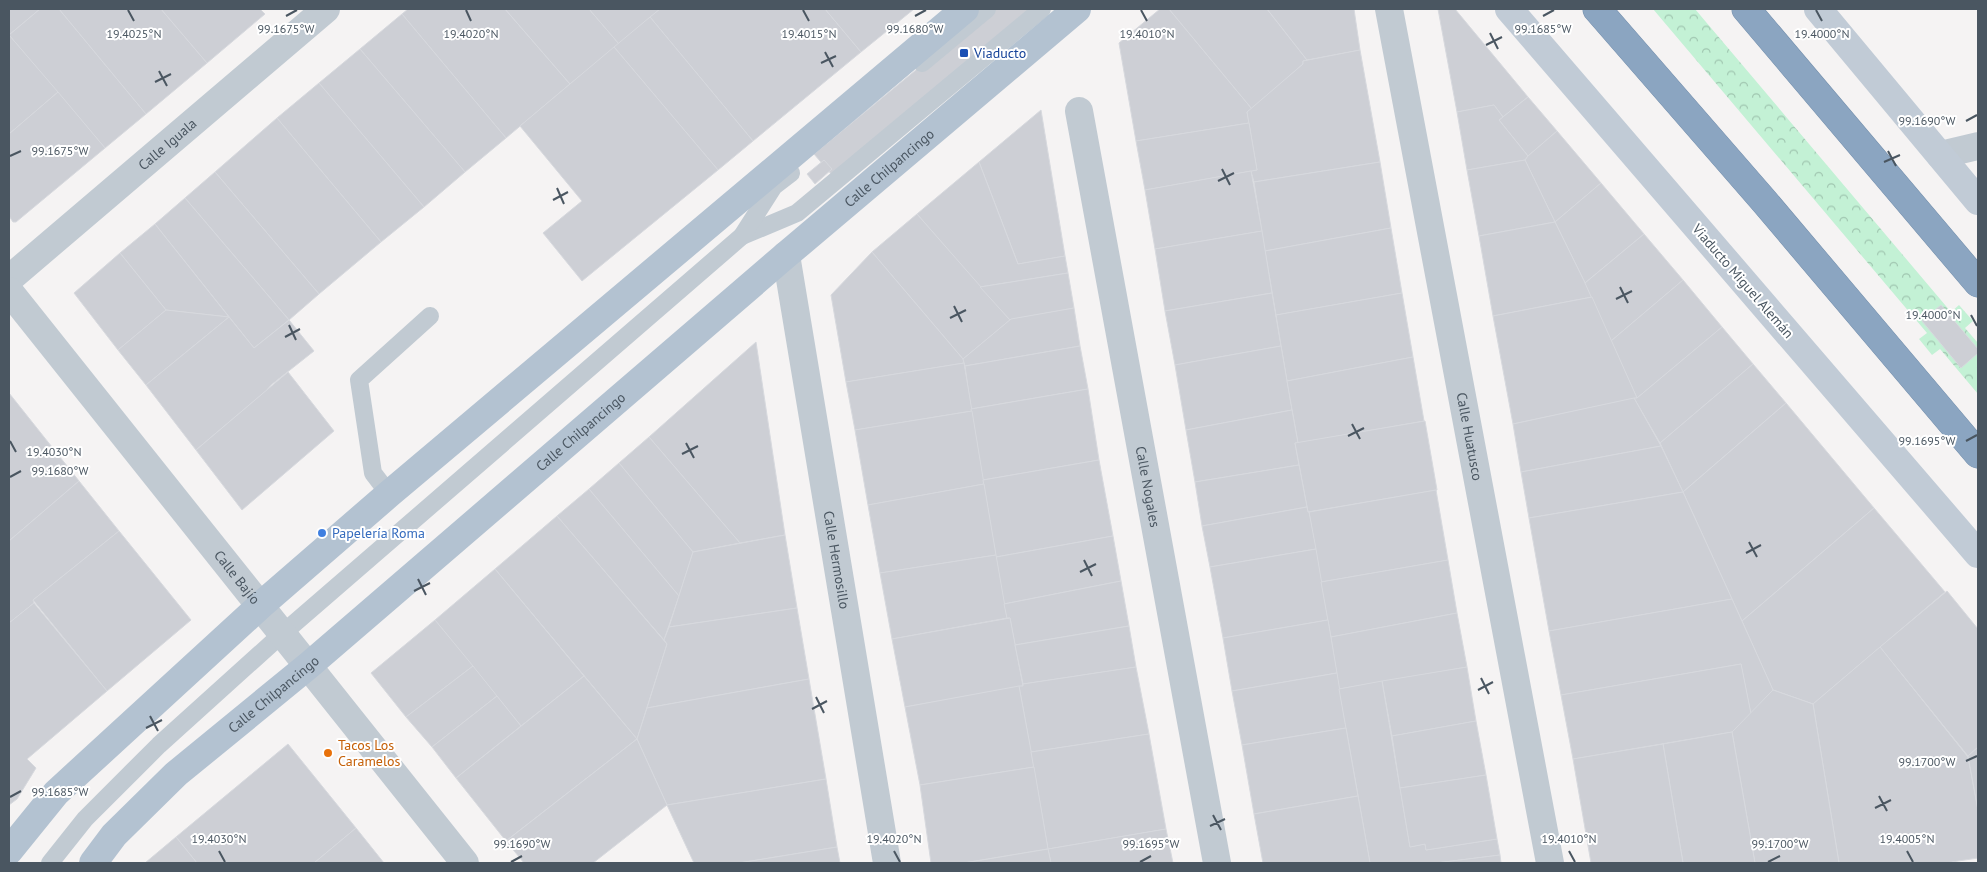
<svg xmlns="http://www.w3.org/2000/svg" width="1987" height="872" viewBox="0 0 1987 872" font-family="'PT Sans',sans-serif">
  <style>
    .park { fill: url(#park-crowns) }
    .building { fill: #cdcfd5; stroke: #d7d9de }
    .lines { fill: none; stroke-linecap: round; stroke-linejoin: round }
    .motorway-casing { stroke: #7690ad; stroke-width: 29 }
    .service { stroke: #c1cad2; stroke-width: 18 }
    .minor { stroke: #c1cad2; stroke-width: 28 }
    .secondary { stroke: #c1cbd6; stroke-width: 28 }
    .primary { stroke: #b3c2d1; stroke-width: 28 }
    .motorway { stroke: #8ba5c1; stroke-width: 28 }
    .ticks { fill: none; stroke: #4a5661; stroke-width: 2 }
    .transit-dot { fill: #1a4fb4; stroke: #fff; stroke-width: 2 }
    .shop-dot { fill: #3f7fe0; stroke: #fff; stroke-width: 2 }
    .food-dot { fill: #e8710a; stroke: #fff; stroke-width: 2 }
    .labels { text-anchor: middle; stroke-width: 4; stroke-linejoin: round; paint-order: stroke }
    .transit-label { font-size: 14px; fill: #164399; stroke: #fff; text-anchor: start }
    .street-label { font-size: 14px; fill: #4a5661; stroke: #fff }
    .shop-label { font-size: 14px; fill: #366cbe; stroke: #fff; text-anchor: start }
    .food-label { font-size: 14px; fill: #c56008; stroke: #fff; text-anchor: start }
    .ticks-label { font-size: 12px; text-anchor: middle; fill: #4a5661; stroke: #fff; stroke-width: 4; stroke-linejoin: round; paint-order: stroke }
  </style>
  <defs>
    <pattern id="park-crowns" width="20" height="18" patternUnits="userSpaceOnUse" patternTransform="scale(1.25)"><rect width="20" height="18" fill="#c3f1d5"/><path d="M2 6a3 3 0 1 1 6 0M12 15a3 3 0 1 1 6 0" fill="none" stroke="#a0c6b0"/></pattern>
  </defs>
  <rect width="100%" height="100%" fill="#f5f3f3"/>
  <!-- park -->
  <path class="park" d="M1653 9H1695L1951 312 1959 305 1973 321 1965 328 1978 343V394L1940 349 1932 355 1919 339 1927 333Z"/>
  <!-- building -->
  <g class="building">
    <path d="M9 9H40L9 35Z"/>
    <path d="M40 9H59L146 114 105 148 9 35Z"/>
    <path d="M59 9H161L207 63 146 114Z"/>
    <path d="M161 9H260L265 14 207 63Z"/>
    <path d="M408 9H505L570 84 506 138 402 14Z"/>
    <path d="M505 9H589L619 44 570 84Z"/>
    <path d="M589 9H660L619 44Z"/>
    <path d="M660 9H825L861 52 753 141 650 17Z"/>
    <path d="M825 9H914L861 52Z"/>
    <path d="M990 9H1047L838 182 814 154Z"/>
    <path d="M1160 9H1169L1252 109 1247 112 1249 123 1136 141 1119 43Z"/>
    <path d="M1169 9H1267L1307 60 1303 61V64L1252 109Z"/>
    <path d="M1267 9H1354L1360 50 1307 60Z"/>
    <path d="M1438 9H1455L1528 97 1503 117 1494 105 1457 112Z"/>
    <path d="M402 14 506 138 465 172 360 49Z"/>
    <path d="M650 17 753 141 718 170 614 47Z"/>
    <path d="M9 35 58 92 9 134Z"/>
    <path d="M614 47 718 170 582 281 543 233 582 201 520 126Z"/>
    <path d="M360 49 465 172 424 207 319 83Z"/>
    <path d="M1360 50 1380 162 1254 182 1251 171 1257 170 1247 112 1303 64V61Z"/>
    <path d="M319 83 424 207 381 242 277 118Z"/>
    <path d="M58 92 105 148 16 222H13L9 216V134Z"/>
    <path d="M1528 97 1557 131 1528 156 1499 120Z"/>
    <path d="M1494 105 1503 117 1499 120 1528 156 1525 160 1467 170 1457 112Z"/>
    <path d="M1041 110 1065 256 1018 264 979 162Z"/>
    <path d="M277 118 381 242 319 294 215 172Z"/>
    <path d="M1249 123 1257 170 1145 190 1136 141Z"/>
    <path d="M1557 131 1601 183 1555 222 1525 160 1528 156Z"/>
    <path d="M824 160 832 169 815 184 807 174Z"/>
    <path d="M1525 160 1555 222 1479 236 1467 170Z"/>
    <path d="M979 162 1018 264 1065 256 1068 273 980 287 917 214Z"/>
    <path d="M1380 162 1391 228 1265 251 1254 182Z"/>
    <path d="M1251 171 1262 231 1155 249 1145 190Z"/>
    <path d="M215 172 319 294 289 320 185 198Z"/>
    <path d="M1601 183 1644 234 1585 283 1555 222Z"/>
    <path d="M185 198 289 320 254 348 155 224Z"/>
    <path d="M917 214 1010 320 963 359 872 252Z"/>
    <path d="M1555 222 1592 297 1493 316 1479 236Z"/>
    <path d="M155 224 229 317 166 310 120 253Z"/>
    <path d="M1391 228 1402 293 1276 315 1265 251Z"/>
    <path d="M1262 231 1272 293 1165 311 1155 249Z"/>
    <path d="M1644 234 1683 280 1611 341 1585 283Z"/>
    <path d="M872 252 963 359 964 363 846 382 831 295Z"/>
    <path d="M120 253 166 310 118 350 74 293Z"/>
    <path d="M1068 273 1074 308 1010 320 980 287Z"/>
    <path d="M1683 280 1722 327 1637 398 1611 341Z"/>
    <path d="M1272 293 1281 346 1175 365 1165 311Z"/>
    <path d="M1402 293 1413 357 1287 381 1276 315Z"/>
    <path d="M1592 297 1637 398 1513 424 1493 316Z"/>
    <path d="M1941 305 1978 349V353L1961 368 1922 321Z"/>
    <path d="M1074 308 1080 346 965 366 963 359 1011 319Z"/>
    <path d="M166 310 229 317 146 385 118 350Z"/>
    <path d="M229 317 254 348 289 320 314 351 271 385 266 391 196 450 146 385Z"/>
    <path d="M1722 327 1753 364 1660 443 1634 398H1637Z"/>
    <path d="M756 342 785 535 740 543 649 437Z"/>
    <path d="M1080 346 1088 389 971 409 965 366Z"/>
    <path d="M1281 346 1292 410 1186 430 1175 365Z"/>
    <path d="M1413 357 1424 421 1298 443 1287 381Z"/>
    <path d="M964 363 972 411 855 430 846 382Z"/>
    <path d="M1753 364 1786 403 1683 492 1660 443Z"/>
    <path d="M288 372 334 431 242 510 196 450Z"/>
    <path d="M1088 389 1099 460 983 480 971 409Z"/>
    <path d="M9 393 79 481 9 541Z"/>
    <path d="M1634 398 1661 446 1521 472 1513 424Z"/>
    <path d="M1786 403 1874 508 1742 621 1683 492Z"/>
    <path d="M1292 410 1298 443H1295L1299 465 1195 482 1186 430Z"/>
    <path d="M972 411 984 484 868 505 855 430Z"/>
    <path d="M1425 421 1437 490 1308 512 1295 443Z"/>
    <path d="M649 437 740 543 693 552 619 463Z"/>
    <path d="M1661 446 1683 492 1529 518 1521 472Z"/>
    <path d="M1099 460 1113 536 996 557 983 480Z"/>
    <path d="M619 463 693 552 679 596 589 489Z"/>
    <path d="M1299 465 1307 507 1202 526 1195 482Z"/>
    <path d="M79 481 119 531 33 600 34 603 9 623V541Z"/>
    <path d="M984 484 996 555 880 573 868 505Z"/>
    <path d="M589 489 679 596 664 640 557 516Z"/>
    <path d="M1436 490 1448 560 1321 582 1309 512Z"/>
    <path d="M1683 492 1732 599 1549 631 1529 518Z"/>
    <path d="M1307 507 1308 512H1309L1316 549 1210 567 1202 526Z"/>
    <path d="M1874 508 1945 592 1813 704 1773 690 1742 621Z"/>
    <path d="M557 516 667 644 637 739 495 569Z"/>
    <path d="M119 531 191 620 107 691 33 600Z"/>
    <path d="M785 535 797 608 669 627 693 552Z"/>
    <path d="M1113 536 1121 581 1004 604 996 557Z"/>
    <path d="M1316 549 1328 620 1223 638 1210 567Z"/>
    <path d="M996 555 1007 618 892 639 880 573Z"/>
    <path d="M1448 560 1457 613 1331 637 1321 582Z"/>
    <path d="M495 569 584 676 521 726 435 620Z"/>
    <path d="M1121 581 1129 626 1015 645 1010 618H1007L1004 604Z"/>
    <path d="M1947 591 1978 629V747L1968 756 1880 647Z"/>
    <path d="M1732 599 1773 690 1751 714 1741 664 1561 695 1549 631Z"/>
    <path d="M34 603 107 691 27 759 36 768 17 799 9 805V623Z"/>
    <path d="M797 608 809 679 647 708 667 644 664 640 669 627Z"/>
    <path d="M1457 613 1467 667 1339 689 1331 637Z"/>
    <path d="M1010 618 1023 686 905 707 892 639Z"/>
    <path d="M435 620 473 666 406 717 371 673Z"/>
    <path d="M1328 620 1337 673 1232 691 1223 638Z"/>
    <path d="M1129 626 1136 667 1023 684 1015 645Z"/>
    <path d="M1880 647 1968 757 1978 810V858L1945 863H1839L1813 704Z"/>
    <path d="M1741 664 1751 714 1732 732 1573 759 1561 695Z"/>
    <path d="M473 666 497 696 432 747 406 717Z"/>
    <path d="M1136 667 1149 734 1031 752 1019 686H1023V684Z"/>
    <path d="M1467 667 1476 721 1392 736 1382 681Z"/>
    <path d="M1337 673 1346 728 1242 745 1232 691Z"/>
    <path d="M584 676 637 739 506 841 456 778Z"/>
    <path d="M809 679 826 779 667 805 637 739 647 708Z"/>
    <path d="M1382 681 1410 847 1425 844 1426 850 1497 839 1500 855 1436 863H1370L1339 689Z"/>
    <path d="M1019 686 1034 767 920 785 905 707Z"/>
    <path d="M1773 690 1813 704 1839 863H1755L1732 732Z"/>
    <path d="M497 696 521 726 456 778 432 747Z"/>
    <path d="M1476 721 1486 775 1400 788 1392 736Z"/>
    <path d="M1346 728 1358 796 1254 814 1242 745Z"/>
    <path d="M1732 732 1755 863H1683L1663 744Z"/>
    <path d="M1149 734 1166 829 1048 849 1031 752Z"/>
    <path d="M637 739 667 805 593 863H524L506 841Z"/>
    <path d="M288 744 356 828 314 863H197L176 837Z"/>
    <path d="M1663 744 1683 863H1591L1573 759Z"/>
    <path d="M1978 747V810L1968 756Z"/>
    <path d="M1034 767 1048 849 964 863H931L920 785Z"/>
    <path d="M1486 775 1497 839 1426 850 1425 844 1410 847 1400 788Z"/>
    <path d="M826 779 837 847 739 863H694L667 805Z"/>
    <path d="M1358 796 1370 863H1263L1254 814Z"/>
    <path d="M356 828 384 863H314Z"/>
    <path d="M1166 829 1173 863H1051L1048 849Z"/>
    <path d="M176 837 197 863H145Z"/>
    <path d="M837 847 840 863H739Z"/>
    <path d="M1048 849 1051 863H964Z"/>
    <path d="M1500 855 1501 863H1436Z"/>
  </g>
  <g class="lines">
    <!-- motorway casing -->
    <g class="motorway-casing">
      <g id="motorway">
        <path d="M1597 9 1764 201 1978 454"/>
        <path d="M1746 9 1978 283"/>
      </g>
    </g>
    <!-- service -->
    <g class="service">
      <path d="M922 63 987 9"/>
      <path d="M742 236 797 213 1042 9"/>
      <path d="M389 494 373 473 359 380 430 316"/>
      <path d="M50 863 85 819 159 745 282 634 742 236 774 186 791 173"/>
    </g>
    <!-- minor -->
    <g class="minor">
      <path id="s1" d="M1389 9 1550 863"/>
      <path id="s2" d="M1079 111 1217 863"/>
      <path d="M1940 155 1978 146"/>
      <path id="s3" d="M786 255 887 863"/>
      <path id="s4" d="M9 279 326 9"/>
      <path id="s5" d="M9 291 465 863"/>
    </g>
    <!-- secondary -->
    <g class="secondary">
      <path d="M1509 9 1978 554"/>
      <path d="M1818 9 1978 201"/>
    </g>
    <!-- primary -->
    <g class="primary">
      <path d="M9 851 56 793 261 605 389 494 965 9"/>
      <path id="s6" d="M93 863 114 835 176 774 308 666 786 255 1077 9"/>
    </g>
    <!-- motorway -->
    <use href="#motorway" class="motorway"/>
  </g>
  <!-- ticks -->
  <path class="ticks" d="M128 10 134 21M466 10 471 21M803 10 809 21M1141 10 1147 21M1816 10 1822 21M286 16 297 10M915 16 926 10M1543 16 1554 10M1490 33 1498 49M1486 45 1502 37M825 52 833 67M821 63 836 56M159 71 167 86M155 82 171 74M1966 121 1977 115M1888 151 1896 166M10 156 21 151M1884 162 1900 155M1222 169 1230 185M1218 181 1234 173M557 188 564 204M553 200 568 192M1620 287 1628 303M1616 299 1632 291M954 306 962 322M1971 315 1977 326M950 318 966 310M289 325 296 340M285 337 300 329M1352 424 1360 439M1348 436 1364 428M10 441 16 452M1966 441 1977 435M686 443 694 458M682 454 698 446M10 477 21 471M1749 542 1757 557M1746 553 1761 545M1084 560 1092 576M1080 572 1096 564M418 579 426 595M414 591 430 583M1481 678 1489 694M1478 690 1493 682M816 697 824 713M812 709 827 701M150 716 158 731M146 728 162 720M1966 761 1977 756M1879 796 1887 811M10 797 21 791M1875 808 1891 800M1213 815 1221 830M1210 826 1225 819M219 851 225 862M894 851 900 862M1569 851 1575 862M1907 851 1913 862M511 862 522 856M1140 862 1151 856M1768 862 1780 856"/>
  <!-- markers -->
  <rect class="transit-dot" x="959" y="48" width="10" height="10" rx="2.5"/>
  <circle class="shop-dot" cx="322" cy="533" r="5"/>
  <circle class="food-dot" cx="328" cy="753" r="5"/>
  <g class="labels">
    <!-- transit labels -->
    <g class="transit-label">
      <text x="974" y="58">Viaducto</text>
    </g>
    <!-- street labels -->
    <g class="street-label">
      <text dy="5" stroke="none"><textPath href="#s4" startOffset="208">Calle Iguala</textPath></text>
      <text dy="5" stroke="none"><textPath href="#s6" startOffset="1058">Calle Chilpancingo</textPath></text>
      <text transform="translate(1743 281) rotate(49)" y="5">Viaducto Miguel Alemán</text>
      <text dy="5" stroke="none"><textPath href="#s6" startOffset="652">Calle Chilpancingo</textPath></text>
      <text dy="5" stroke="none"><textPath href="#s1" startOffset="435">Calle Huatusco</textPath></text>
      <text dy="5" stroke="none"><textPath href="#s2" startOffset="382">Calle Nogales</textPath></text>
      <text dy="5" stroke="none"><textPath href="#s3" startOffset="309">Calle Hermosillo</textPath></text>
      <text dy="5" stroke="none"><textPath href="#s5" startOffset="366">Calle Bajío</textPath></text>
      <text dy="5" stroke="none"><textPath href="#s6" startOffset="248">Calle Chilpancingo</textPath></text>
    </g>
    <!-- shop labels -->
    <g class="shop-label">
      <text x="332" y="538">Papelería Roma</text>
    </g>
    <!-- food labels -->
    <g class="food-label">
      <text x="338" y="750">Tacos Los<tspan x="338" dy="16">Caramelos</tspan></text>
    </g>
  </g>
  <g class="ticks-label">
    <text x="915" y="33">99.1680°W</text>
    <text x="1543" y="33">99.1685°W</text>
    <text x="286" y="33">99.1675°W</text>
    <text x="134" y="38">19.4025°N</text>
    <text x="471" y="38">19.4020°N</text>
    <text x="809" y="38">19.4015°N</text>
    <text x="1147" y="38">19.4010°N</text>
    <text x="1822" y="38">19.4000°N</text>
    <text x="1927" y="125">99.1690°W</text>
    <text x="60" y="155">99.1675°W</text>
    <text x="1933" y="319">19.4000°N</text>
    <text x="1927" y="445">99.1695°W</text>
    <text x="54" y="456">19.4030°N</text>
    <text x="60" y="475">99.1680°W</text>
    <text x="1927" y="766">99.1700°W</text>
    <text x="60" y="796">99.1685°W</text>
    <text x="219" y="843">19.4030°N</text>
    <text x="894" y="843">19.4020°N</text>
    <text x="1569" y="843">19.4010°N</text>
    <text x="1907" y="843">19.4005°N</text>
    <text x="522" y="848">99.1690°W</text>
    <text x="1151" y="848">99.1695°W</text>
    <text x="1780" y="848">99.1700°W</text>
  </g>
  <!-- border -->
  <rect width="1987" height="872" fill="none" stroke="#4a5661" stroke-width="20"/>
</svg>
